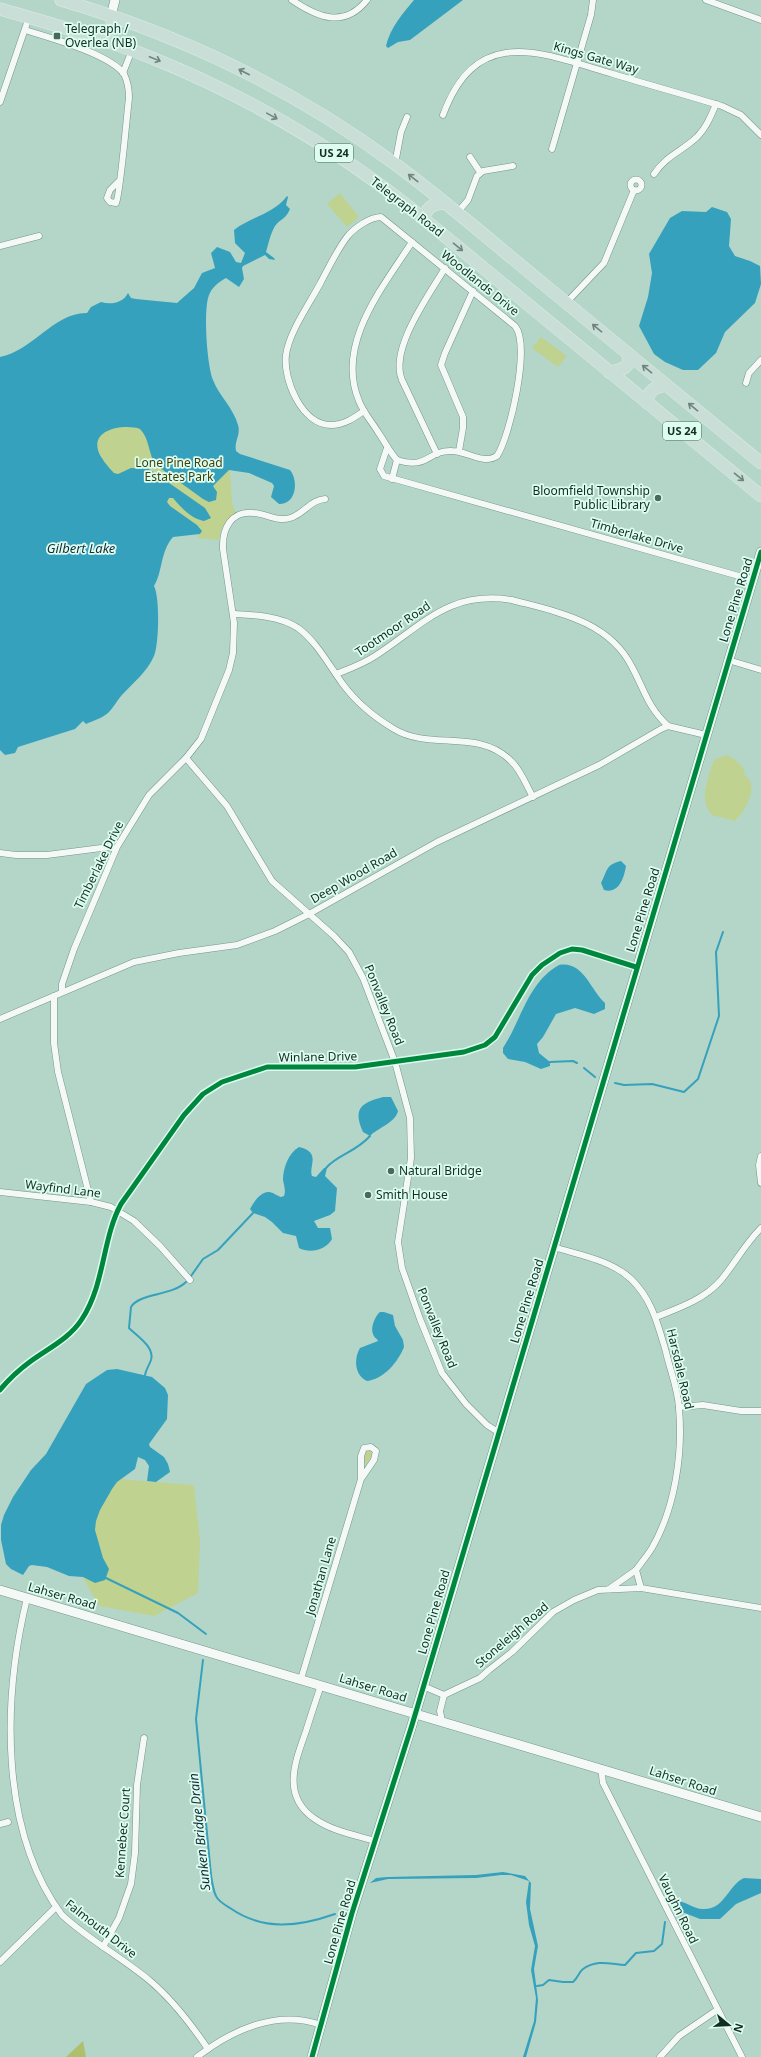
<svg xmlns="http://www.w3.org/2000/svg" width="761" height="2057" viewBox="0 0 761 2057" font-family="'Noto Sans',sans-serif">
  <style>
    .green { fill: #c0d28f }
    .forest { fill: #aebf6d }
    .water { fill: #36a1bd }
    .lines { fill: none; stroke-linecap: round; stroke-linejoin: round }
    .stream { stroke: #36a1bd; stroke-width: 2 }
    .street-casing { stroke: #78938a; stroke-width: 7 }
    .secondary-casing { stroke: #78938a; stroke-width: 10 }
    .highway-casing { stroke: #ddede7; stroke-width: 13 }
    .street { stroke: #f4f9f7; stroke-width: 6 }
    .secondary { stroke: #f4f9f7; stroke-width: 9 }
    .highway { stroke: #c8ded7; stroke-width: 12 }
    .cycleway-casing { stroke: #defdf1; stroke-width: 8 }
    .cycleway { stroke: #00873e; stroke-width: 5 }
    .oneway { stroke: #6e857e }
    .poi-dot { fill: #4b685e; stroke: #defdf1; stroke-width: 1.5 }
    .labels { text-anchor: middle; stroke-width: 3.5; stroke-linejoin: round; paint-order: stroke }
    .shield { fill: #defdf1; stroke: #506b62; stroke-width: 1 }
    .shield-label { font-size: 11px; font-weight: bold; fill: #132c24 }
    .poi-label { font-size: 12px; fill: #132c24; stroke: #defdf1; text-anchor: start }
    .street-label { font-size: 12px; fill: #132c24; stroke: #defdf1 }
    .park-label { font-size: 12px; fill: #3f400b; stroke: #defdf1 }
    .water-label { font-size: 13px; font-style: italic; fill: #162d38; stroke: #defdf1 }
  </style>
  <rect width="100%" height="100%" fill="#b3d6c9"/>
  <!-- green -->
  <g class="green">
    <path d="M340 193 359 217 347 227 327 204Z"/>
    <path d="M541 337 567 356 558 367 532 348Z"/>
    <path d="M121 408 230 470 232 504 236 513C226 520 220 528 219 540L197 538 199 535 74 458Z"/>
    <path d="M726 755C736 759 741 763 745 773L744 775C761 784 745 812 735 821L712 815C698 799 708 779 714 760Z"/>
    <path d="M369 1449 373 1451V1455L366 1464 364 1463 366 1451Z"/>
    <path d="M102 1473 129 1480 194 1485 200 1541 198 1593 154 1616 99 1606 73 1560Z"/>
  </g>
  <!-- forest -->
  <path class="forest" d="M83 2041 86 2057H66Z"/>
  <!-- water -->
  <g class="water">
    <path d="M414 0H463L410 40 398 42 388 48 386 46C390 28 403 13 414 0Z"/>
    <path d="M287 196 288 197 286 205 290 209C286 219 280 219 275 226 270 235 269 242 266 252L274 258 275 260 269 259 265 255 243 266 242 268 244 279 239 287 226 278C219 282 212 287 209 295 203 310 207 365 213 380 219 396 233 407 238 425 241 435 234 441 236 451L240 454 290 470C299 481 296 505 279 504L271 497 274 486 272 483 249 473 229 470 213 486 217 492 216 500 209 502 203 499 156 465C148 454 150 439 140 429 126 424 92 428 98 450 99 456 109 468 114 473L118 474 131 468 149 469 205 508 211 518 204 521C192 519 181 508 173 498H169L167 502 170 506 197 525 202 531 200 534 173 537C160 552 163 571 154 586 160 597 159 644 154 656 147 672 133 683 121 696 117 701 113 708 108 713 102 718 93 721 86 724L83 721 75 729 18 747 15 753 5 755 0 750V357C32 351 55 312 87 313L91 307 101 302C111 305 123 303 128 293L131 298 136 299 177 303 194 288 202 273 215 268 211 253 217 247 230 252 236 262 241 263 245 253 235 243 234 230C250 217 274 214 287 196Z"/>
    <path d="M712 207 727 212 731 219 729 246 735 256 750 261 760 266 761 284 755 303 725 332 716 353 698 370H683L665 362 654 354 639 326 648 297 652 273 649 254 670 218 682 211 706 212Z"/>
    <path d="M621 861 626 866C624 878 619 894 604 890L601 883C608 870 605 865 621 861Z"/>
    <path d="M559 965C584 961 590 990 605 1003V1009L594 1014 575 1008 556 1014 543 1037 537 1044 539 1053 550 1062V1066L541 1069 525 1062 508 1059 503 1053V1048C521 1021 528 982 559 965Z"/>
    <path d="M383 1097H391L398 1111C395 1123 379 1127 370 1136L363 1132C353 1109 360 1103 383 1097Z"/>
    <path d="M299 1147C322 1152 308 1167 312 1176L316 1177 324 1168H327L325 1176 337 1188 335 1211 330 1215 314 1221 318 1228H330L332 1239C326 1250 310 1254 299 1248L296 1236 283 1233 272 1222 265 1217 253 1213 250 1209C253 1203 261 1191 269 1192 273 1192 277 1196 281 1197L284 1196C286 1190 284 1186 283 1180 283 1169 288 1153 299 1147Z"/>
    <path d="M380 1312H384L393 1315 395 1326 403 1340 404 1347C398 1362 384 1379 367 1381 354 1375 354 1358 360 1348L378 1341C377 1338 374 1338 373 1334 370 1328 375 1316 380 1312Z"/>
    <path d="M117 1369 152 1377 165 1388 168 1395 167 1419 149 1444 150 1447 164 1457 168 1464 170 1472 156 1482 147 1481 149 1466 145 1460 138 1457 135 1469 117 1482 112 1489 100 1510 96 1521 95 1530 103 1558 109 1569 105 1580 95 1583 83 1577 69 1576 47 1567 32 1565 29 1566 23 1575 11 1569 6 1564 1 1540V1525L4 1515 13 1497 31 1470 46 1454 86 1384 107 1370Z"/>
    <path d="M503 1872 525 1876 531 1883 530 1909 538 1946 534 1969 538 2000 536 2022 526 2057H523L534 2021 536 1998 531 1970 535 1946 529 1925 526 1902 529 1881 511 1875H501L476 1878 388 1879 370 1883 376 1878 387 1877 476 1875Z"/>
    <path d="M744 1878 761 1879V1893L736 1904 720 1919H700L677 1910 674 1911 676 1901C686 1901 693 1909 703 1909 725 1910 728 1885 744 1878Z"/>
  </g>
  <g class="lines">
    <!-- stream -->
    <g class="stream">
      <path d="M550 1062 573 1061 577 1063"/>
      <path d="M584 1068 595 1077"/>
      <path d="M615 1083 624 1085 652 1084 684 1092 698 1079 719 1016 716 952 723 932"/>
      <path d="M326 1168C337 1155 356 1152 370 1136"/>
      <path d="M191 1276 203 1259 218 1250 253 1213"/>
      <path d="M145 1375C146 1369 149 1366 151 1360 155 1347 137 1336 129 1328L131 1307C139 1293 172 1296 186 1282"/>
      <path d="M106 1578 178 1613 206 1634"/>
      <path d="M203 1660 196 1719 211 1875C212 1882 213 1890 216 1896 218 1901 225 1905 230 1908 263 1931 298 1927 335 1914"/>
      <path d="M537 1986 543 1985 549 1980 563 1982H573C578 1978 579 1972 583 1969 597 1959 610 1964 625 1965L636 1953 654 1951 662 1944 665 1922"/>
    </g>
    <!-- street casing -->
    <g class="street-casing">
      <g id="street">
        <path d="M292 0C317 17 344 29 367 0"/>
        <path d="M706 0 761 20"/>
        <path d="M25 30C48 37 110 54 124 74 128 82 129 90 129 98 127 113 120 197 116 203L110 202 107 198 110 190 119 181"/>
        <path d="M123 73 132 50"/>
        <path d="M0 102 29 17"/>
        <path d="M443 115C477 23 541 53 613 74 649 85 686 95 722 106L741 115 761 135"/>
        <path d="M552 149 591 15 593 0"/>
        <path d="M470 157 480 172"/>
        <path d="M395 164 401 132 407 117"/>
        <path d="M654 174C667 155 681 152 697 137 706 128 711 116 716 104"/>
        <circle cx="636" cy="185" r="5.5"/>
        <path d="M457 213 468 200 477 176 483 171 513 166"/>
        <path d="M0 246 39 236"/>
        <path d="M566 303 604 263 634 190"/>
        <path d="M746 383 749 373 761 360"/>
        <path d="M364 411C354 418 344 425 331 425 302 425 283 380 286 355 289 332 310 303 321 282 329 267 337 250 347 237 354 228 370 217 381 217L515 326C531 345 510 436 497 456 483 465 467 451 452 451 427 450 429 470 397 460"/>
        <path d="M387 448 380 469 384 476 753 580"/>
        <path d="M459 451 463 428V417L441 365 445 353 473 291"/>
        <path d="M437 454 402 380C389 349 429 295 445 268"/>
        <path d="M397 460C389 451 385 442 378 432 372 422 363 412 359 401 335 344 383 287 412 242"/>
        <path d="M392 479 397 460"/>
        <path d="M233 614C254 615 280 616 298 628 316 641 329 665 342 683 355 701 374 717 394 729 430 751 479 728 511 761 521 770 526 785 533 797"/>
        <path d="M728 660 761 670"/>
        <path d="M336 674C349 669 363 664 375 656 423 625 449 590 512 600 557 612 609 621 632 667 645 691 647 706 668 726"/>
        <path d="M186 758 227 806 272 881 334 936 349 952 363 978 395 1062 410 1118 411 1158 398 1242 402 1268 420 1319 442 1373 466 1404 487 1425 498 1432"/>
        <path d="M0 853 16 855H47L109 847 116 849"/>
        <path d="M62 992V984L74 949 117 847 149 795 186 758 201 739 229 670 233 653 234 623 223 549C222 529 231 510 254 513 267 514 277 522 290 518 304 514 310 500 325 499"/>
        <path d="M54 996V1043L58 1072 91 1202"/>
        <path d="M0 1019 134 962 179 953 237 945 275 931 309 914 437 842 599 765 661 729 668 726 706 735"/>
        <path d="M761 1156 759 1165 761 1183"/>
        <path d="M0 1192 91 1202 111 1207 134 1221 160 1246 190 1280"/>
        <path d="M554 1247C579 1255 611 1260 631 1279 652 1299 658 1325 666 1352 670 1370 678 1389 679 1408 683 1454 675 1508 652 1548 647 1556 641 1563 636 1570L641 1588"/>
        <path d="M656 1317C679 1308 705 1299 721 1280 735 1263 745 1244 761 1228"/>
        <path d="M0 1390C9 1379 20 1369 31 1361 49 1348 70 1338 82 1319 105 1284 102 1239 121 1204L184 1115 203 1094 222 1082 267 1067H355L464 1052 485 1045 495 1037 532 975 542 965 560 953 572 949 582 950 636 967"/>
        <path d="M679 1407 703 1405 741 1411H761"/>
        <path d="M609 1589 636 1570"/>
        <path d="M27 1598C2 1701 0 1832 62 1915 89 1940 121 1957 149 1980 173 2000 191 2024 208 2049"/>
        <path d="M301 1679 361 1479 374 1460 376 1451 371 1447 364 1448 361 1456V1479"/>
        <path d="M321 1685C316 1700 311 1715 306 1731 295 1762 281 1796 315 1819 332 1831 355 1835 375 1841"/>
        <path d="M423 1686 444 1695 480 1678 489 1670 512 1652 553 1612 574 1600 598 1590 641 1588 761 1608"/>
        <path d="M442 1721 440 1711 444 1695"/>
        <path d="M601 1768 603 1783 742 2057"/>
        <path d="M0 1824 8 1822"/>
        <path d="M103 1947 119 1918 131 1884 135 1853 137 1785 144 1738"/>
        <path d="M0 1962 55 1908"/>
        <path d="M197 2057C232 2030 277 2009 321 2025"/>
        <path d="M660 2057 679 2036 717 2010"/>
      </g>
    </g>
    <!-- secondary casing -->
    <g class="secondary-casing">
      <g id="secondary">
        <path d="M111 16 115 0"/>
        <path d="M0 1590 761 1817"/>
        <path d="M312 2057 352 1913 412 1725 761 552"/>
      </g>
    </g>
    <!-- highway casing -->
    <g class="highway-casing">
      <g id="highway">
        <path d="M61 0C181 35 295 90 395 164 448 203 497 246 547 287 618 346 690 404 761 463"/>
        <path d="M0 9C51 24 103 38 152 58 244 95 330 145 408 206L761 496"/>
        <path d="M93 36C106 36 116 30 111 16"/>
        <path d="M423 218C428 207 432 204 444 203"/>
        <path d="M609 372C621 371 634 366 627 353"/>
        <path d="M647 403C648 390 655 387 666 385"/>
      </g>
    </g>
    <!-- street -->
    <use href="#street" class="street"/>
    <!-- secondary -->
    <use href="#secondary" class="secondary"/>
    <!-- highway -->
    <use href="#highway" class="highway"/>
    <!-- cycleway casing -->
    <g class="cycleway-casing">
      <g id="cycleway">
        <path d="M0 1390C9 1379 20 1369 31 1361 49 1348 70 1338 82 1319 105 1284 102 1239 121 1204L184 1115 203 1094 222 1082 267 1067H355L464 1052 485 1045 495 1037 532 975 542 965 560 953 572 949 582 950 636 967"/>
        <path d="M312 2057 352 1913 412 1725 761 552"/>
      </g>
    </g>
    <!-- cycleway -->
    <use href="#cycleway" class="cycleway"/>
  </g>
  <!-- one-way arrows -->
  <defs><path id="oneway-shaft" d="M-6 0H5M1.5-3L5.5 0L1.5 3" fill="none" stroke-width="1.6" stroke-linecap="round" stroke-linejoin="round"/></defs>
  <g class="oneway">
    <use href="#oneway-shaft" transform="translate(155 59) rotate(22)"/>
    <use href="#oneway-shaft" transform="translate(244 72) rotate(-153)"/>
    <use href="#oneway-shaft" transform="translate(272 116) rotate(29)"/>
    <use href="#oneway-shaft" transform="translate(413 178) rotate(-142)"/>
    <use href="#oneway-shaft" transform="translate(458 247) rotate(39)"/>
    <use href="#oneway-shaft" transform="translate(597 328) rotate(-141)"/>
    <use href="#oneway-shaft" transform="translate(647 369) rotate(-141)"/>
    <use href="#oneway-shaft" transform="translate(693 407) rotate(-141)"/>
    <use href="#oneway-shaft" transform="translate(739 477) rotate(39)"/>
  </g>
  <!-- markers -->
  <g class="poi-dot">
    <rect x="53" y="32" width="8" height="8" rx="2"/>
    <circle cx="658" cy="498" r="4"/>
    <circle cx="391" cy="1171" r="4"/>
    <circle cx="368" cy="1195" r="4"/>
  </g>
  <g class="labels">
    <!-- shield labels -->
    <g class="shield">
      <rect x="315" y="144" width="38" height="18" rx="3"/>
      <rect x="663" y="422" width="38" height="18" rx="3"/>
    </g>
    <g class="shield-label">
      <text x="334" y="157">US 24</text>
      <text x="682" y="435">US 24</text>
    </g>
    <!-- poi labels -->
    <g class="poi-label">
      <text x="65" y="33">Telegraph /<tspan x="65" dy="14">Overlea (NB)</tspan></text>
      <text x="650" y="495" text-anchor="end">Bloomfield Township<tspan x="650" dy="14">Public Library</tspan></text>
      <text x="399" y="1175">Natural Bridge</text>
      <text x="376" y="1199">Smith House</text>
    </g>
    <!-- street labels -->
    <g class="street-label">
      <text transform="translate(596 58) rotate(16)" y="4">Kings Gate Way</text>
      <text transform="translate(407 207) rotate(38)" y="4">Telegraph Road</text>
      <text transform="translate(480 283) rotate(39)" y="4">Woodlands Drive</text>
      <text transform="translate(637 536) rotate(16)" y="4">Timberlake Drive</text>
      <text transform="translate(736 600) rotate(-73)" y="4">Lone Pine Road</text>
      <text transform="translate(393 629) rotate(-34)" y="4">Tootmoor Road</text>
      <text transform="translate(99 865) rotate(-64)" y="4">Timberlake Drive</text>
      <text transform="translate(354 876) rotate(-30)" y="4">Deep Wood Road</text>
      <text transform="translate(643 910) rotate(-73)" y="4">Lone Pine Road</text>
      <text transform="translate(384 1005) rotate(68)" y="4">Ponvalley Road</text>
      <text transform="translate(318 1057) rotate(-1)" y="4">Winlane Drive</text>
      <text transform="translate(63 1189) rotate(7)" y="4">Wayfind Lane</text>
      <text transform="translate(527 1301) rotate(-73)" y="4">Lone Pine Road</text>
      <text transform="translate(437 1328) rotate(68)" y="4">Ponvalley Road</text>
      <text transform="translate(680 1369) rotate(77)" y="4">Harsdale Road</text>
      <text transform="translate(321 1576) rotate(-74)" y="4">Jonathan Lane</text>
      <text transform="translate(62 1596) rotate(16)" y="4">Lahser Road</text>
      <text transform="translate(434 1612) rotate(-74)" y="4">Lone Pine Road</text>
      <text transform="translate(512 1635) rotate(-41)" y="4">Stoneleigh Road</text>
      <text transform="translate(373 1688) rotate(17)" y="4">Lahser Road</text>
      <text transform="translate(683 1781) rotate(18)" y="4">Lahser Road</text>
      <text transform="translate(123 1833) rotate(-86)" y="4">Kennebec Court</text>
      <text transform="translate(678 1909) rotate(64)" y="4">Vaughn Road</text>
      <text transform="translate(340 1922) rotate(-74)" y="4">Lone Pine Road</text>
      <text transform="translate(101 1929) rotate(38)" y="4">Falmouth Drive</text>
    </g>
    <!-- park labels -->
    <g class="park-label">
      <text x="179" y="467">Lone Pine Road<tspan x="179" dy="14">Estates Park</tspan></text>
    </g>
    <!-- water labels -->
    <g class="water-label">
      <text x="81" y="553">Gilbert Lake</text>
      <text transform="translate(199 1832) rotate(-96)" y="5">Sunken Bridge Drain</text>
    </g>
  </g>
  <!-- north arrow -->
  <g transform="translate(729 2025) rotate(108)" stroke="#defdf1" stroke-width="3" paint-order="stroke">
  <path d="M0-3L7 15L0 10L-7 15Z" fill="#132c24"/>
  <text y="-6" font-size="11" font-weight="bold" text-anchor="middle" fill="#132c24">N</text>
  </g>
</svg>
